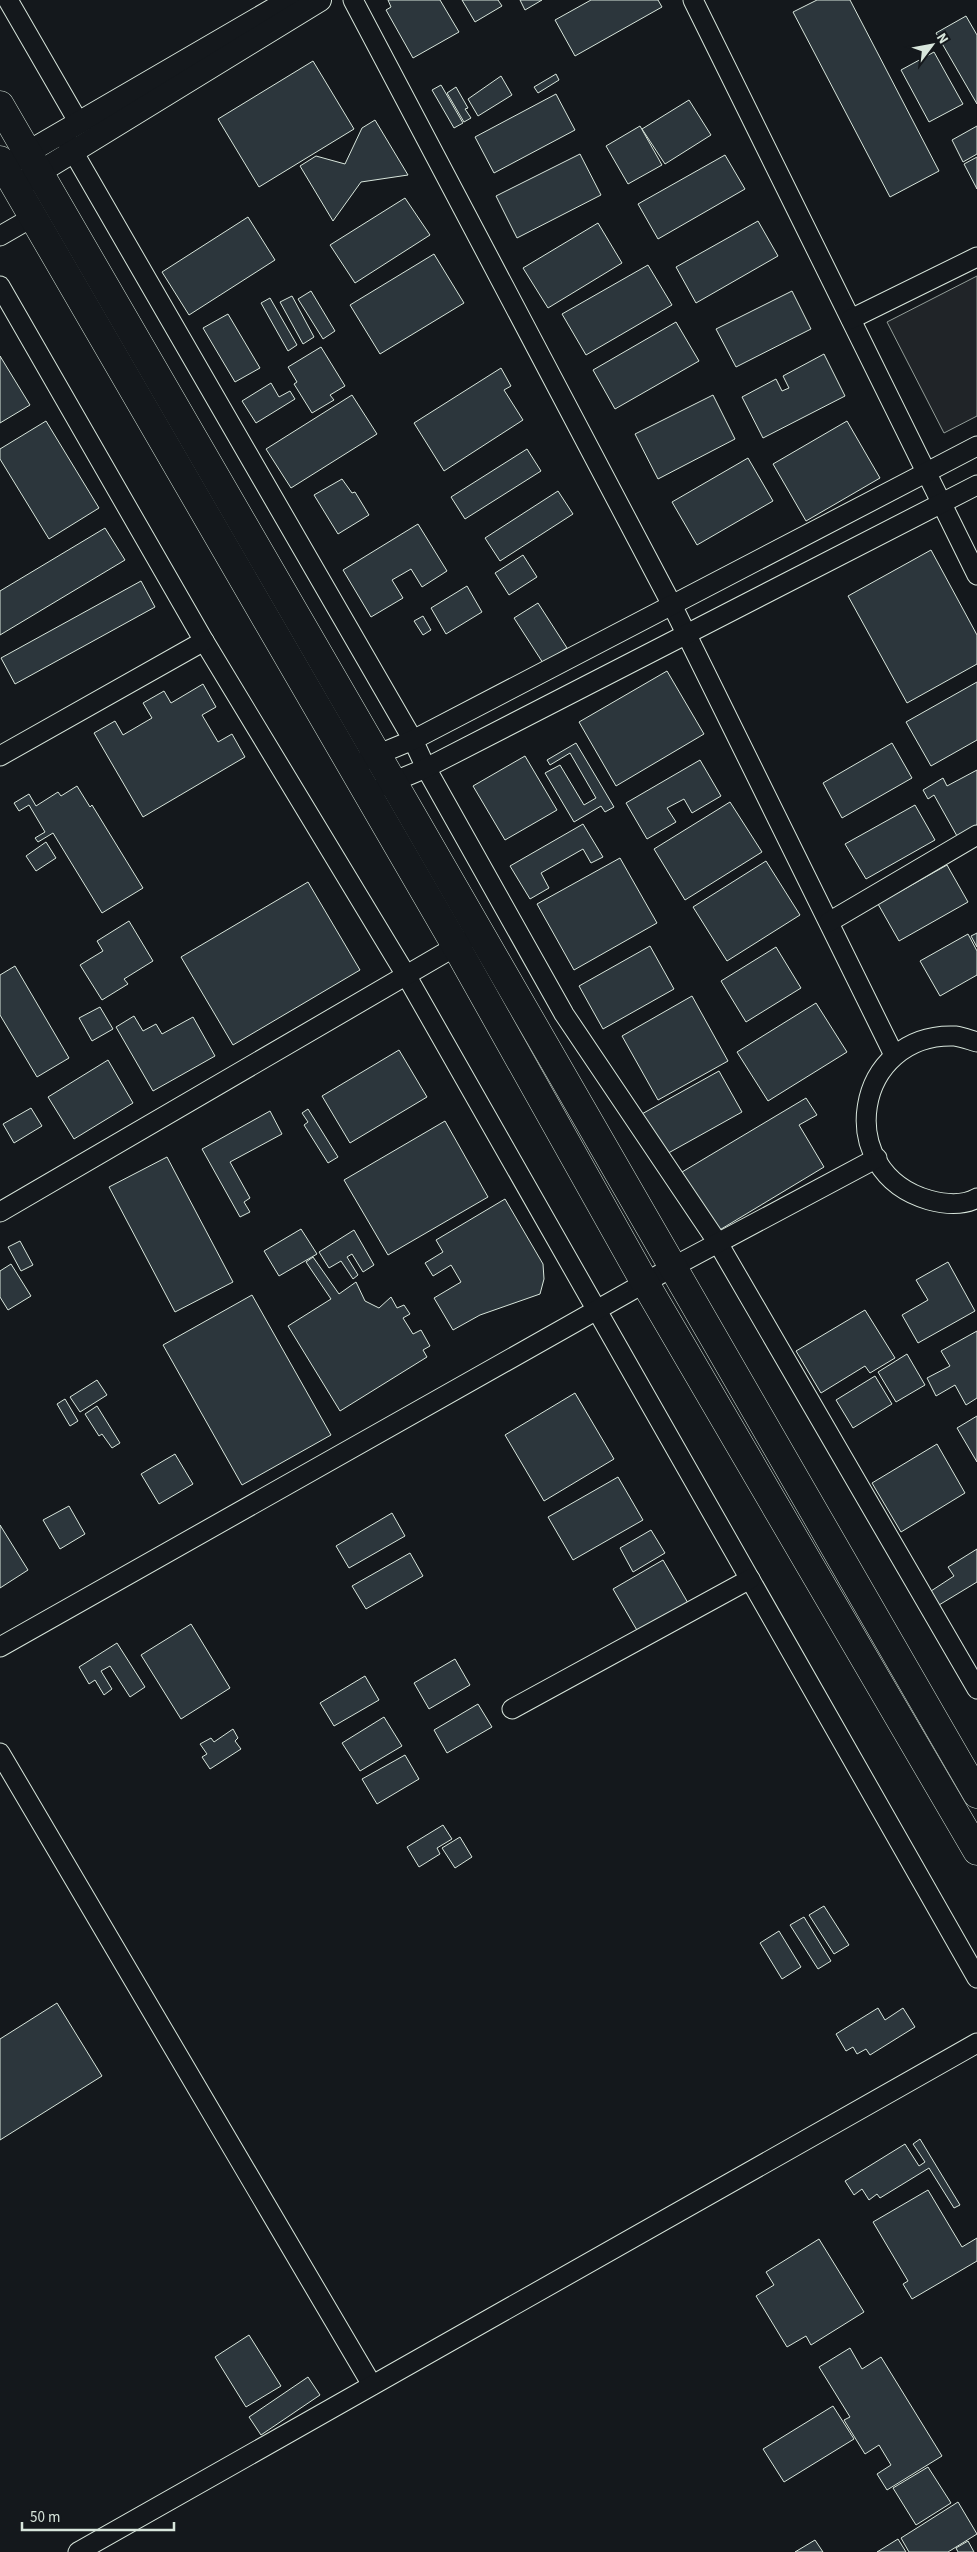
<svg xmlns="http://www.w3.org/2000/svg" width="977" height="2552" viewBox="0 0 977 2552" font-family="'Source Sans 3',sans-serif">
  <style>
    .green { fill: #202428; stroke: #939e99 }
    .building { fill: #2c363c; stroke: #d8e6dc }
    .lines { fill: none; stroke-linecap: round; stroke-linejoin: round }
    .minor-casing { stroke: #d8e6dc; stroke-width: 21 }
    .tertiary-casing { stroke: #d8e6dc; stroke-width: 24 }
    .primary-casing { stroke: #d8e6dc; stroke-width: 29 }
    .minor { stroke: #14181c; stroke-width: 19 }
    .tertiary { stroke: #14181c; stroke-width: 22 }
    .primary { stroke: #14181c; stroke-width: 28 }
  </style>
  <rect width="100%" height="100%" fill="#14181c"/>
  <!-- green -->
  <path class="green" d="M977 276V416L944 433 887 322Z"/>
  <!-- building -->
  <g class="building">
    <path d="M388 0H440L459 32 413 58 386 10 391 7Z"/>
    <path d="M462 0H498L502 6 475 22Z"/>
    <path d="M520 0H542L525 10Z"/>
    <path d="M591 0H658L662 7 575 56 555 20Z"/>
    <path d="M817 0H850L939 171 890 197 793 12Z"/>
    <path d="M966 16 977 35V104L936 33Z"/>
    <path d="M934 52 963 104 929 122 901 70Z"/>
    <path d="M313 61 354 129 259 187 218 119Z"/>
    <path d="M556 74 559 80 538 93 534 87Z"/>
    <path d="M501 76 512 95 478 116 468 99Z"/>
    <path d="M441 85 463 123 454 128 432 90Z"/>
    <path d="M456 87 468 108 465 109 471 118 464 122 447 93Z"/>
    <path d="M556 94 575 130 494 173 475 137Z"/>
    <path d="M689 100 711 135 665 164 642 129Z"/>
    <path d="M375 120 408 175 361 182 333 221 300 166 316 156 345 164 362 128Z"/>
    <path d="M640 126 662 165 628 184 606 146Z"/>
    <path d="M977 126V154L963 162 952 140Z"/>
    <path d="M580 154 601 195 517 238 496 196Z"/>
    <path d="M725 155 745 189 658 239 638 204Z"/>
    <path d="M977 157V189L964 164Z"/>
    <path d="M405 198 430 235 355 283 330 245Z"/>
    <path d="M248 217 275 260 189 315 162 272Z"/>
    <path d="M758 221 778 256 696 303 676 267Z"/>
    <path d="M598 223 622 263 548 308 523 268Z"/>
    <path d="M434 254 464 303 380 354 350 305Z"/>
    <path d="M648 265 672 305 586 355 562 314Z"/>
    <path d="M311 291 335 331 323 339 298 299Z"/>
    <path d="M792 291 811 329 736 367 716 329Z"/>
    <path d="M292 296 314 337 303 344 280 302Z"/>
    <path d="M270 298 297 345 288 351 261 303Z"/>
    <path d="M228 314 260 368 235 382 203 328Z"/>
    <path d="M676 322 699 361 615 409 593 370Z"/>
    <path d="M321 347 345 386 330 395 334 400 312 413 294 384 297 382 288 367Z"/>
    <path d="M824 354 845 396 763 438 742 397 776 379 782 391 789 388 783 376Z"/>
    <path d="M0 356 30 405 0 423Z"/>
    <path d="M501 368 511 386 504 390 523 420 444 471 414 423Z"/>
    <path d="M271 383 279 397 290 391 295 399 256 423 242 401Z"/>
    <path d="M352 395 377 434 291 488 266 449Z"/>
    <path d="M713 395 735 439 658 479 635 434Z"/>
    <path d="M46 421 99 508 49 539 0 459V449Z"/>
    <path d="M847 421 880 478 806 521 773 464Z"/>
    <path d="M527 449 541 471 465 519 451 497Z"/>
    <path d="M748 458 773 501 697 545 672 502Z"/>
    <path d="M342 479 352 493 355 492 369 515 338 534 314 495Z"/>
    <path d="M558 491 573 514 500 561 485 538Z"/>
    <path d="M418 524 447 571 422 587 411 569 392 580 403 598 371 617 343 570Z"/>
    <path d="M105 528 125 560 0 635V591Z"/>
    <path d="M931 550 977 635V664L907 703 848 596Z"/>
    <path d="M523 555 537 577 509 595 495 573Z"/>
    <path d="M141 581 155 607 15 684 1 658Z"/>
    <path d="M467 586 482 612 446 634 431 608Z"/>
    <path d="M538 603 567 648 543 663 514 618Z"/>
    <path d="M423 616 431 630 423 635 414 621Z"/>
    <path d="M667 671 704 734 616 786 579 722Z"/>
    <path d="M977 682V740L931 766 906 722Z"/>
    <path d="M203 684 216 707 202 715 218 742 232 734 245 757 143 817 94 733 115 721 123 735 152 718 143 703 164 691 171 703Z"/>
    <path d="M576 743 614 807 605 812 601 806 574 822 545 773 560 765 584 805 596 798 570 753 550 765 547 760Z"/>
    <path d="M892 743 912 778 842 818 823 783Z"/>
    <path d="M525 756 557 810 505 840 473 786Z"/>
    <path d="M700 760 721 796 692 813 684 799 667 808 676 822 647 839 626 803Z"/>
    <path d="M977 770V825L957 836 934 795 928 799 923 790 943 778 947 786Z"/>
    <path d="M77 786 90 807 92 805 143 888 102 913 53 833 38 842 35 838 45 832 29 805 19 811 14 803 29 794 36 806 58 792 61 796Z"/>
    <path d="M730 802 762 852 685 900 654 849Z"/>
    <path d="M915 805 935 840 866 879 845 844Z"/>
    <path d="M583 824 603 857 591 863 583 849 541 873 549 888 530 899 510 866Z"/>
    <path d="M46 842 56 858 36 871 26 856Z"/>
    <path d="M620 858 657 923 574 970 537 904Z"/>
    <path d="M766 861 800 915 727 961 693 907Z"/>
    <path d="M947 865 968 902 899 941 878 904Z"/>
    <path d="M308 882 360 970 233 1045 181 957Z"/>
    <path d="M129 921 153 961 124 979 128 984 102 1000 80 965 103 951 97 941Z"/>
    <path d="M977 933V947L971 936Z"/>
    <path d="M968 934 977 951V975L940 996 920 961Z"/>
    <path d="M650 946 674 989 603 1029 579 986Z"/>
    <path d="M776 947 801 988 746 1022 721 981Z"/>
    <path d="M15 966 69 1058 37 1077 0 1015V975Z"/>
    <path d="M692 996 728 1061 658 1100 622 1036Z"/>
    <path d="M816 1003 847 1052 768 1101 737 1052Z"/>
    <path d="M100 1007 113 1029 92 1041 79 1018Z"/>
    <path d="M134 1016 143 1031 156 1024 162 1034 193 1017 215 1056 153 1091 116 1027Z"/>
    <path d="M399 1050 427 1097 350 1143 322 1096Z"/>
    <path d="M108 1060 133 1103 74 1139 48 1097Z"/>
    <path d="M719 1071 742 1112 663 1156 640 1115Z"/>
    <path d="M806 1098 817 1115 799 1125 824 1167 718 1231 682 1172Z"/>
    <path d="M31 1108 42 1126 14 1143 3 1124Z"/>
    <path d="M308 1109 338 1157 328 1163 304 1125 308 1122 302 1113Z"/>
    <path d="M270 1111 282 1134 230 1162 250 1198 244 1202 250 1212 240 1217 202 1149Z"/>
    <path d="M445 1121 488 1197 388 1255 344 1180Z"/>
    <path d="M167 1157 233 1282 175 1312 109 1187Z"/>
    <path d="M505 1199 543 1264 544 1279 540 1294 480 1315 453 1330 434 1298 461 1282 451 1265 433 1276 425 1263 443 1252 436 1240Z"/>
    <path d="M301 1229 317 1254 279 1276 264 1251Z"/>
    <path d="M354 1230 374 1265 363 1272 352 1254 347 1257 358 1275 353 1279 341 1261 329 1268 319 1252Z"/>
    <path d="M20 1241 33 1265 21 1271 8 1247Z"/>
    <path d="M313 1257 339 1294 356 1282 365 1301 379 1308 391 1297 397 1308 404 1305 410 1314 403 1318 413 1334 421 1330 430 1346 423 1350 427 1357 340 1411 288 1326 331 1299 306 1262Z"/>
    <path d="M948 1262 975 1311 918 1343 902 1315 928 1300 916 1280Z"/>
    <path d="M11 1264 31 1296 8 1310 0 1297V1271Z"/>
    <path d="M252 1295 331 1435 242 1485 163 1345Z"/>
    <path d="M865 1310 895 1358 870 1373 865 1366 821 1393 796 1351Z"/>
    <path d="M977 1331V1398L966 1405 955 1385 936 1396 927 1378 950 1366 941 1351Z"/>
    <path d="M907 1354 925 1385 896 1402 878 1372Z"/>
    <path d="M875 1376 892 1404 853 1428 836 1400Z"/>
    <path d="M97 1380 107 1395 80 1412 70 1397Z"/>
    <path d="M575 1393 614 1459 544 1501 505 1435Z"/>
    <path d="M65 1399 78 1421 70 1426 57 1404Z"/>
    <path d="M97 1406 120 1443 112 1448 102 1434 99 1436 85 1414Z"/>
    <path d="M977 1416V1462L957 1428Z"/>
    <path d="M937 1444 965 1493 901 1532 872 1483Z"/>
    <path d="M175 1454 193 1484 159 1504 141 1474Z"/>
    <path d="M618 1477 643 1520 573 1560 548 1517Z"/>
    <path d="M69 1506 85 1534 60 1549 43 1520Z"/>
    <path d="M392 1513 405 1536 349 1568 336 1546Z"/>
    <path d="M0 1525 28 1570 0 1588Z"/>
    <path d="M651 1530 665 1553 633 1572 620 1548Z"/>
    <path d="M977 1549V1582L939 1605 931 1591 954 1576 948 1567Z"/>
    <path d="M410 1553 423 1576 366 1609 352 1586Z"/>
    <path d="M663 1560 688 1603 638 1632 613 1589Z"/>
    <path d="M191 1624 230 1688 181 1719 141 1655Z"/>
    <path d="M117 1643 145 1687 130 1697 110 1666 101 1671 112 1689 104 1695 95 1680 89 1684 79 1667Z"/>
    <path d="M455 1659 470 1685 429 1709 414 1683Z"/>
    <path d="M365 1676 379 1700 334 1726 320 1703Z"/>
    <path d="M478 1704 492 1727 447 1753 434 1730Z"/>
    <path d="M384 1717 402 1746 360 1771 342 1743Z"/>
    <path d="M233 1729 238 1738 235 1741 241 1749 210 1769 202 1757 207 1754 200 1744 211 1738 214 1742Z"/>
    <path d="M405 1755 419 1779 377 1804 362 1779Z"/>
    <path d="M443 1825 452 1839 437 1848 440 1854 419 1867 407 1847Z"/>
    <path d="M460 1837 472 1857 455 1868 442 1848Z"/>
    <path d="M824 1906 849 1945 834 1954 809 1915Z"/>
    <path d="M804 1917 831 1961 818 1969 790 1925Z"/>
    <path d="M779 1931 801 1967 782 1979 760 1943Z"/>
    <path d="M57 2003 102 2076 0 2140V2039Z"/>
    <path d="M878 2008 885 2020 903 2008 915 2027 870 2055 866 2049 857 2054 853 2047 846 2051 836 2034Z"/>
    <path d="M920 2139 960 2205 954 2208 929 2168 880 2198 877 2194 869 2200 862 2189 854 2195 845 2181 905 2144 919 2166 925 2162 913 2144Z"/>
    <path d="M928 2190 962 2247 977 2238V2261L912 2299 903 2284 908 2281 873 2222Z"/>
    <path d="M819 2239 864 2312 811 2345 806 2336 787 2347 756 2296 774 2285 766 2272Z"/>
    <path d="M249 2335 281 2386 246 2407 215 2357Z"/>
    <path d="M850 2348 862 2369 881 2357 942 2456 887 2490 877 2474 891 2465 879 2445 865 2454 844 2420 850 2417 819 2367Z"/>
    <path d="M308 2377 320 2395 261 2435 249 2417Z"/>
    <path d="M833 2406 854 2439 784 2482 763 2449Z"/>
    <path d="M928 2467 951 2503 916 2525 893 2488Z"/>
    <path d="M958 2502 977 2534 948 2552H909L901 2538Z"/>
    <path d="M898 2539 906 2552H877Z"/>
    <path d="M815 2540 823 2552H795Z"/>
    <path d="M968 2541 974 2552H958L956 2548Z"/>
  </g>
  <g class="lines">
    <!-- minor casing -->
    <g class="minor-casing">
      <g id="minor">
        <path d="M8 0 79 123"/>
        <path d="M353 0 672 605 894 1055"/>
        <path d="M693 0 977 575"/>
        <path d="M67 141 413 740 426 768 564 1014 718 1243 977 1689"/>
        <path d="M0 236 33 217"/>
        <path d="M0 286 204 641 406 975 977 1978"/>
        <path d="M851 319 977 257"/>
        <path d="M0 756 204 641"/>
        <path d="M367 759 413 740 977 446"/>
        <path d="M383 786 426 768 977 485"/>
        <path d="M829 922 977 835"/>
        <path d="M977 1042C970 1040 962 1037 955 1036 854 1032 831 1172 929 1200 944 1204 963 1206 977 1198"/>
        <path d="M0 1212 465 941"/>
        <path d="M0 1647 671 1268 877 1158"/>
        <path d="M512 1709 750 1579"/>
        <path d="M0 1753 372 2385"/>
        <path d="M78 2552 977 2043"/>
      </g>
    </g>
    <!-- tertiary casing -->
    <g class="tertiary-casing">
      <g id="tertiary">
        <path d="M13 161 290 0"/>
        <path d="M25 181 320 0"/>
      </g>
    </g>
    <!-- primary casing -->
    <g class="primary-casing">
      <g id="primary">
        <path d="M0 105C329 666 650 1232 977 1794"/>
        <path d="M0 160 456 946 645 1283 977 1851"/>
      </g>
    </g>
    <!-- minor -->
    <use href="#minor" class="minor"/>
    <!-- tertiary -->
    <use href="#tertiary" class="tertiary"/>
    <!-- primary -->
    <use href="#primary" class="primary"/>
  </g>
  <!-- north arrow -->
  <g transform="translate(932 45) rotate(58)" stroke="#14181c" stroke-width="4" paint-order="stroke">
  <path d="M0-4L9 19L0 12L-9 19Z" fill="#d8e6dc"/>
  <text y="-8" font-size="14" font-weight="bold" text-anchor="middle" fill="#d8e6dc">N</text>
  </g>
  <!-- scale -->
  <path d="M22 2522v8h152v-8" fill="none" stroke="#d8e6dc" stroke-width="2.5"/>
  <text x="30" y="2522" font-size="15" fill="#d8e6dc" stroke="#14181c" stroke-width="4" paint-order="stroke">50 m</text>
</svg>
